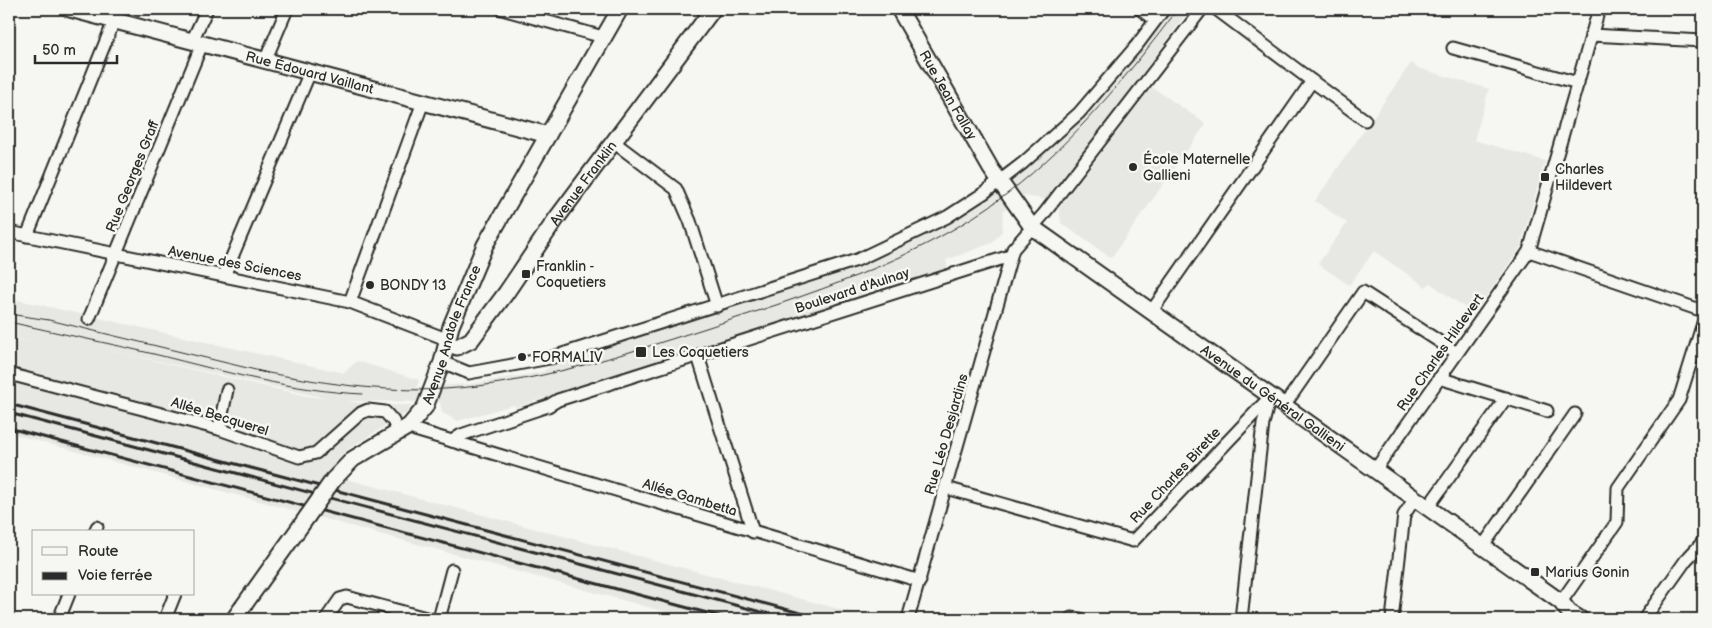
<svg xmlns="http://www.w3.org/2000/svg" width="1712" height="628" viewBox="0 0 1712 628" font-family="'Balsamiq Sans',sans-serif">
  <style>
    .built { fill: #e7e7e3; fill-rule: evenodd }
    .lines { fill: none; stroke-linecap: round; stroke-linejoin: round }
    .street-casing { stroke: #2b2b2b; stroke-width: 15 }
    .secondary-casing { stroke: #2b2b2b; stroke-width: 19 }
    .street { stroke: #f6f6f2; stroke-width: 11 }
    .secondary { stroke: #f6f6f2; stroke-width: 15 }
    .tram { stroke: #2b2b2b; stroke-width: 1 }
    .rail { stroke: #2b2b2b; stroke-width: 3 }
    .secondary-bridge-casing { stroke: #2b2b2b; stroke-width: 19; stroke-linecap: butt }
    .secondary-bridge { stroke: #f6f6f2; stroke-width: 15 }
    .poi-dot { fill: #2b2b2b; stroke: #f6f6f2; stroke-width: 2 }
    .labels { text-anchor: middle; stroke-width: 5; stroke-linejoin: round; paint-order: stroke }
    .street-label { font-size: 14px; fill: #2b2b2b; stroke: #f6f6f2 }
    .poi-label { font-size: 14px; fill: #2b2b2b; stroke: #f6f6f2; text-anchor: start }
  </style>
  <rect width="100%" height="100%" fill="#f6f6f2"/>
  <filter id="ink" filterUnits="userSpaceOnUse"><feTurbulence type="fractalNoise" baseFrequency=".02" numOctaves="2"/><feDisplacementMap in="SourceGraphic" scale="10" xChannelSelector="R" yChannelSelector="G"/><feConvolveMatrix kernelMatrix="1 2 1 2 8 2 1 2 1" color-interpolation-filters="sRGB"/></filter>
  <g filter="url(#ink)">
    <!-- built -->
    <g class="built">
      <path d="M1170 9H1190L1049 200 1025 196 1003 211 1002 231 992 243 946 260 948 270 516 407 513 405 458 421 442 413 440 402 346 401 377 405H411L408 412 348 449 327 474 877 619H692L9 433V338L33 342 9 337V298L344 373 357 361 419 380 417 387 471 384 543 372 552 365 577 357V354L827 277 931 232 982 198 1083 112 1129 65ZM94 347 330 399H331L307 396Z"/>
      <path d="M1411 63 1418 68 1489 89 1474 140 1545 161 1520 248 1474 314 1430 283 1426 287 1374 251 1349 285 1318 264 1347 223 1315 201Z"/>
      <path d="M1152 87 1206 124 1111 258 1061 223 1059 208Z"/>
    </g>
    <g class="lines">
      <!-- street casing -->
      <g class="street-casing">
        <g id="street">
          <path d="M502 9 603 37"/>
          <path d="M1140 9 1155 20"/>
          <path d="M1591 35 1703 41"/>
          <path d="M192 41 207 9"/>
          <path d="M1453 48 1578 83"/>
          <path d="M265 61 287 9"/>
          <path d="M1312 81 1365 120"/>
          <path d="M615 143 676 189 690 221 717 306"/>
          <path d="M9 232 350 302 441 337 448 344"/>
          <path d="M27 236 114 21"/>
          <path d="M1529 251 1703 311"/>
          <path d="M224 276 310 72"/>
          <path d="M350 302 423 102"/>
          <path d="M1151 312 1312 81 1216 9"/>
          <path d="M89 319 202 44"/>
          <path d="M698 356 753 532"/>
          <path d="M442 362 469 373 550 358 857 260 947 217 984 193 1023 163 1079 113 1137 45 1164 9"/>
          <path d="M9 374 219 429 299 457 316 453 361 413 368 410 385 412 393 421 398 432"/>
          <path d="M1439 378 1547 411"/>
          <path d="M1284 406 1363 292 1457 353"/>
          <path d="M409 426 415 430 452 441 461 435 548 406 558 400 1010 256"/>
          <path d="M219 429 227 390"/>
          <path d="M452 441 920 581"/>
          <path d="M1375 470 1529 251 1599 9"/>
          <path d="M946 488 1133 541 1271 396"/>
          <path d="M1428 507 1506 398"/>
          <path d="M95 532 97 527"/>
          <path d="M1483 546 1575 414"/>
          <path d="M1561 602 1617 522 1618 488 1679 400 1703 323"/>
          <path d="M1071 618 1080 619"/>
          <path d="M59 619 69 594"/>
          <path d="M165 619 175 594"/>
          <path d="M326 619 340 599 347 597 430 619"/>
          <path d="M439 619 452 570"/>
          <path d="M908 619 1013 249 1043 215 1202 9"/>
          <path d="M1241 619 1263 424 1269 400"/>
          <path d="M1392 619 1404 515 1415 498"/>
          <path d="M1644 619 1686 560 1703 542"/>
        </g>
      </g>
      <!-- secondary casing -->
      <g class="secondary-casing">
        <g id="secondary">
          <path id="s1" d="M70 9 548 135"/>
          <path id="s2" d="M899 9 991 169 1032 227 1561 602 1569 612 1580 619"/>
          <path id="s3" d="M448 344 457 347 471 340 506 293 556 219 713 9"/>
          <path id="s4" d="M333 480 353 459 409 426 425 407 442 362 451 326 485 245 620 9"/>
          <path d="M234 619 307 517"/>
        </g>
      </g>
      <!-- street -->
      <use href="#street" class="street"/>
      <!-- secondary -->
      <use href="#secondary" class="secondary"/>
      <!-- tram -->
      <g class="tram">
        <path d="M9 314 49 320 268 373 257 371C319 382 381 393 444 389 534 384 618 356 703 329 810 294 917 262 1008 193 1075 141 1127 76 1178 9"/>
        <path d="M9 322C58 333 108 343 158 355 226 372 293 391 363 394"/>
      </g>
      <!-- rail -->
      <g class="rail">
        <path d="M9 404 823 619"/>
        <path d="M9 413 788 619"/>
        <path d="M9 428 730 619"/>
      </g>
      <!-- secondary-bridge casing -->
      <g class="secondary-bridge-casing">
        <path id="secondary-bridge" d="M307 517 333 480"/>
      </g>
      <!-- secondary-bridge -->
      <use href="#secondary-bridge" class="secondary-bridge"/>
    </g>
  </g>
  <!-- markers -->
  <g class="poi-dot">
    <circle cx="1133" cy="167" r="5"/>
    <rect x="1540" y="172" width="10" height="10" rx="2.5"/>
    <rect x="521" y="269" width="10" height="10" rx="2.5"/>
    <circle cx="370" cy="285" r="5"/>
    <rect x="635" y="346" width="12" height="12" rx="2.5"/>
    <circle cx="522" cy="357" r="5"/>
    <rect x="1530" y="567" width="10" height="10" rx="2.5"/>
  </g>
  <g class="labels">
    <!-- street labels -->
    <g class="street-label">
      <text dy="5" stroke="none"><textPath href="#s1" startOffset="248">Rue Édouard Vaillant</textPath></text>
      <text dy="5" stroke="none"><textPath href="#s2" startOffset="99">Rue Jean Fallay</textPath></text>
      <text transform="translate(132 176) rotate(-68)" y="5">Rue Georges Graff</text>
      <text dy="5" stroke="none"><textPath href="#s3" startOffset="218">Avenue Franklin</textPath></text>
      <text transform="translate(235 263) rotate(11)" y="5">Avenue des Sciences</text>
      <text transform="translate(852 290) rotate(-18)" y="5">Boulevard d'Aulnay</text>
      <text dy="5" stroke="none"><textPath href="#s4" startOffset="196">Avenue Anatole France</textPath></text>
      <text transform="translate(1440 352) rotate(-55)" y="5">Rue Charles Hildevert</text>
      <text dy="5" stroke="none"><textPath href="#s2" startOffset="551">Avenue du Général Gallieni</textPath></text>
      <text transform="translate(220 416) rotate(17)" y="5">Allée Becquerel</text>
      <text transform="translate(946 434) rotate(-74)" y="5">Rue Léo Desjardins</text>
      <text transform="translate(1175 475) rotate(-47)" y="5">Rue Charles Birette</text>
      <text transform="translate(690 497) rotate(17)" y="5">Allée Gambetta</text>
    </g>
    <!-- poi labels -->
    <g class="poi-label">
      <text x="1143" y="164">École Maternelle<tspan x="1143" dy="16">Gallieni</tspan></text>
      <text x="1555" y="174">Charles<tspan x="1555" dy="16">Hildevert</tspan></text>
      <text x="536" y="271">Franklin -<tspan x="536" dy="16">Coquetiers</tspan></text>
      <text x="380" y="290">BONDY 13</text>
      <text x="652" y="357">Les Coquetiers</text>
      <text x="532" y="362">FORMALIV</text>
      <text x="1545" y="577">Marius Gonin</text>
    </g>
  </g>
  <!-- margin -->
  <rect width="1712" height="628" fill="none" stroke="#f6f6f2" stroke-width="30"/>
  <rect x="15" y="15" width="1682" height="598" fill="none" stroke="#2b2b2b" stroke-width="2" filter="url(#ink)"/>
  <!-- legend -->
  <rect x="32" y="530" width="162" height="65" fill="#f6f6f2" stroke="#a5a5a2"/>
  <rect x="42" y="547" width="25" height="8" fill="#f6f6f2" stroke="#a5a5a2"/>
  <text x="78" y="556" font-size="15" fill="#2b2b2b">Route</text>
  <rect x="42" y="572" width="25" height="8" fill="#2b2b2b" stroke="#a5a5a2"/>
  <text x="78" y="580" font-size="15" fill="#2b2b2b">Voie ferrée</text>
  <!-- scale -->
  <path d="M35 55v8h82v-8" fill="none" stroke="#2b2b2b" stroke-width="2.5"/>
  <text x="42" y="55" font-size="15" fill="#2b2b2b" stroke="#f6f6f2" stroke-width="4" paint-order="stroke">50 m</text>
</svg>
